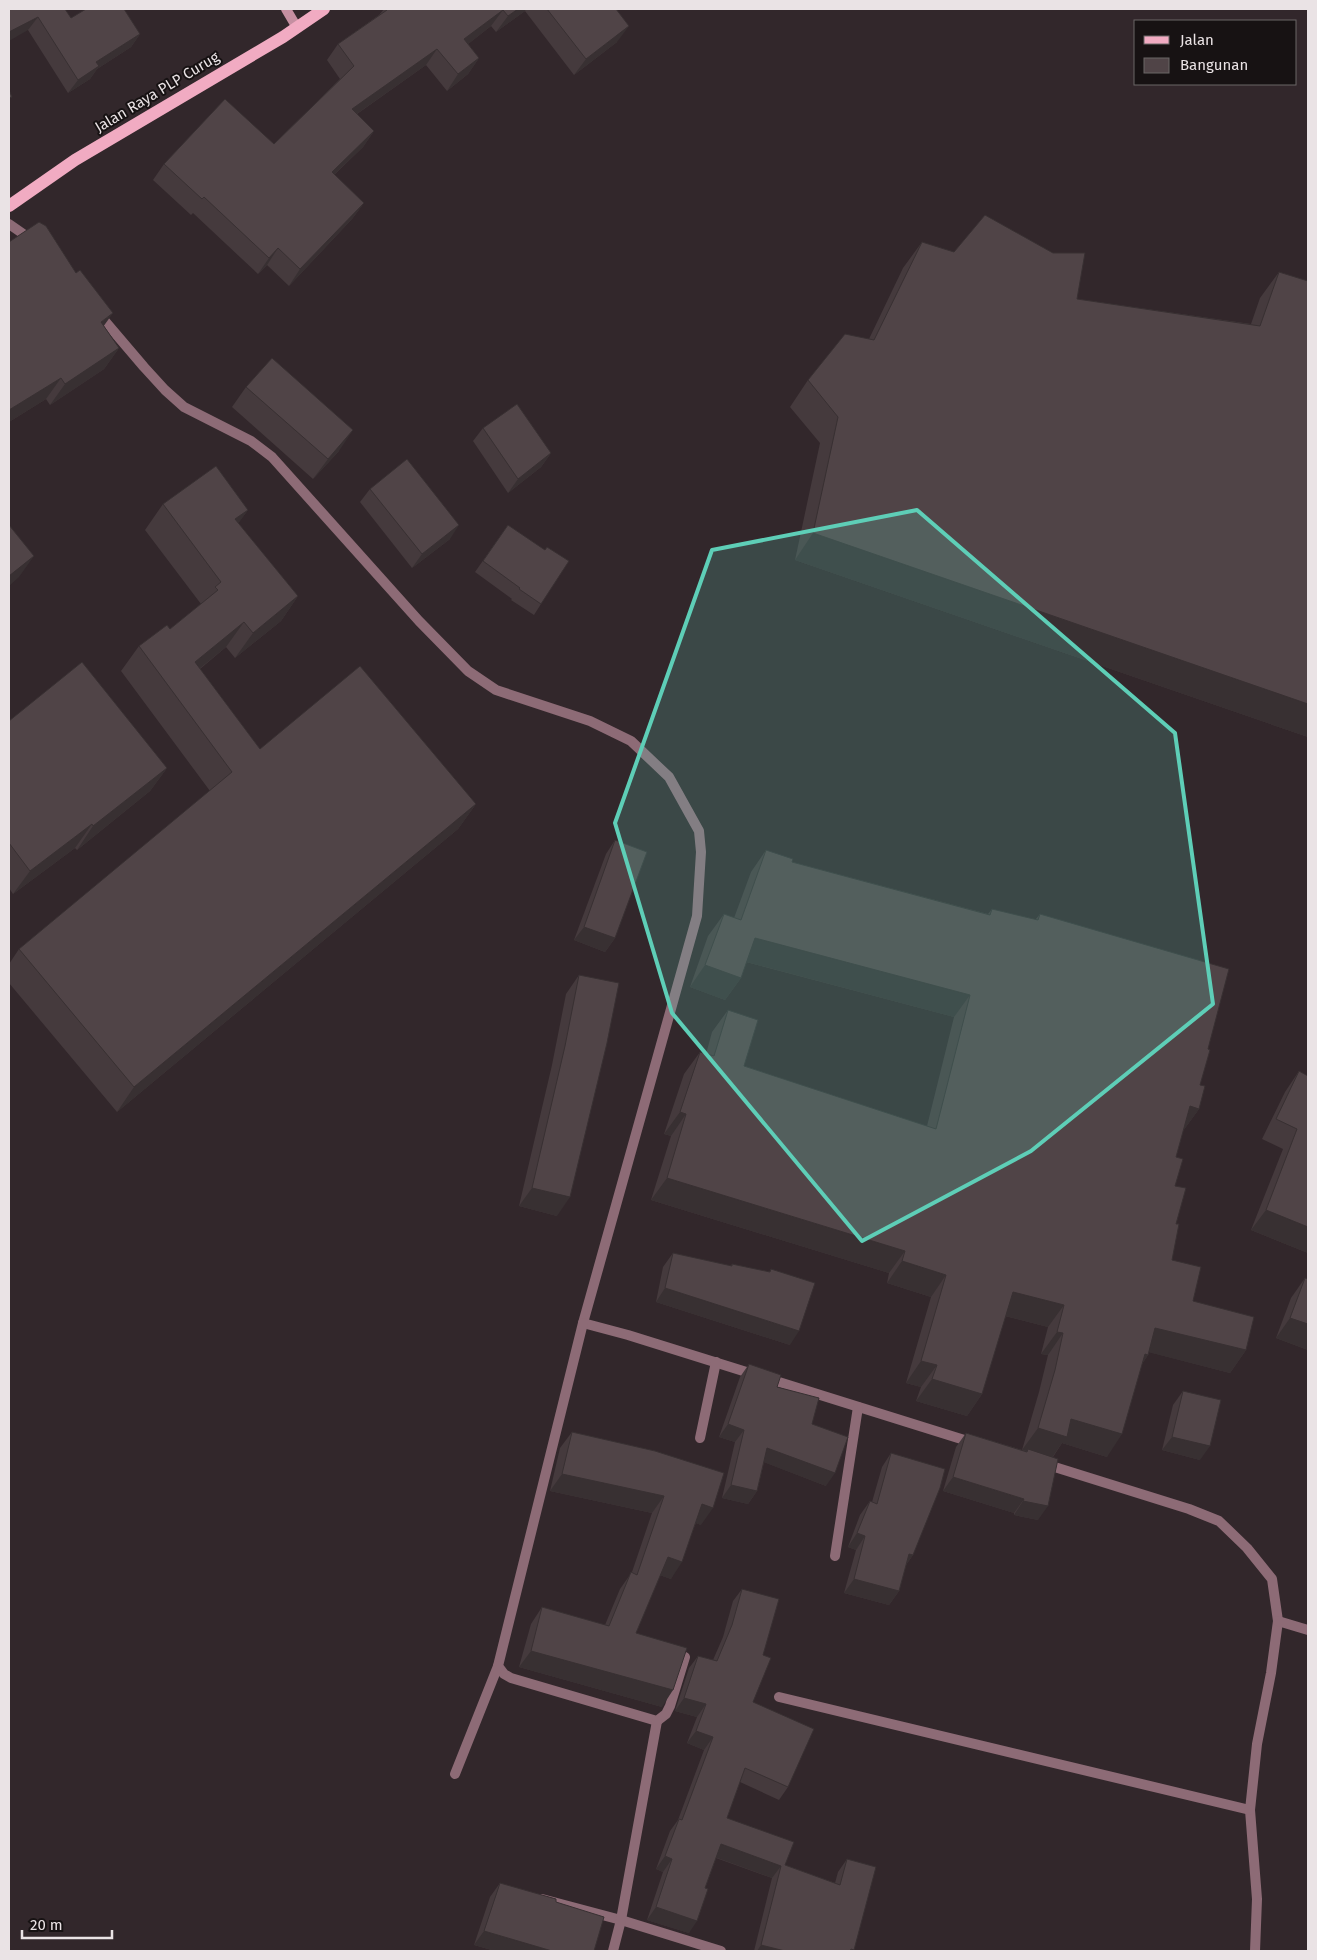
<svg xmlns="http://www.w3.org/2000/svg" width="1317" height="1960" viewBox="0 0 1317 1960" font-family="'Fira Sans',sans-serif">
  <style>
    .lines { fill: none; stroke-linecap: round; stroke-linejoin: round }
    .street { stroke: #8d6b76; stroke-width: 10 }
    .secondary { stroke: #c58fa1; stroke-width: 10 }
    .primary { stroke: #f1abc2; stroke-width: 12 }
    .wall { fill: #453a3d }
    .shaded-wall { fill: #383032 }
    .building { fill: #504447; stroke: #383032 }
    .marked { fill: #5eceb7; fill-opacity: 0.2; stroke: #5eceb7; stroke-width: 4; stroke-linejoin: round }
    .labels { text-anchor: middle; stroke-width: 4; stroke-linejoin: round; paint-order: stroke }
    .street-label { font-size: 15px; fill: #eae3e5; stroke: #171213 }
  </style>
  <rect width="100%" height="100%" fill="#32272b"/>
  <g class="lines">
    <!-- street -->
    <g class="street">
      <path d="M9 224 32 240"/>
      <path d="M98 313 144 367 165 390 184 407 251 441 272 457 419 621 468 671 496 690 590 721 631 741 669 777 699 831 701 852 697 916 583 1323 628 1335 974 1443"/>
      <path d="M583 1323 498 1666 504 1674 511 1678 657 1721 666 1714 670 1706 685 1657"/>
      <path d="M700 1438 716 1362"/>
      <path d="M1045 1464 1189 1509 1219 1521 1247 1548 1272 1579 1278 1621 1271 1673 1257 1744 1250 1810 1257 1899 1255 1951"/>
      <path d="M835 1556 858 1407"/>
      <path d="M1278 1621 1308 1630"/>
      <path d="M779 1697 1250 1810"/>
      <path d="M455 1774 498 1666"/>
      <path d="M542 1899 621 1920 721 1951"/>
      <path d="M613 1951 621 1920 657 1721"/>
    </g>
    <!-- secondary -->
    <path class="secondary" d="M286 9 296 26"/>
    <!-- primary -->
    <path class="primary" d="M9 206 75 160 283 37 324 9"/>
  </g>
  <!-- wall -->
  <g class="wall">
    <path d="M9 9 71 18 140 34 131 47 97 69 90 79 68 93 28 30Z"/>
    <path d="M384 9H616L617 42 574 75 525 11 496 32 491 26 468 44 479 58 468 74 447 91 426 65 357 114 374 131 363 147 334 175 364 203 352 219 289 286 267 265 258 274 193 213 191 215 153 180 164 164 274 144 340 79 327 60 338 44 379 15Z"/>
    <path d="M9 242 104 326 119 348 104 369 50 405 46 399 9 422Z"/>
    <path d="M922 242 1077 299 1251 324 1260 298 1279 272 1308 737 795 560 820 443 790 407 808 380 869 339 903 268Z"/>
    <path d="M246 387 339 451 313 479 232 407Z"/>
    <path d="M483 428 551 453 541 467 508 493 473 441Z"/>
    <path d="M370 489 450 539 412 568 360 502Z"/>
    <path d="M163 504 248 510 238 523 298 596 281 621 235 658 226 647 200 669 260 749 476 804 458 829 117 1112 9 983V964L19 949 210 791 121 671 139 646 170 629 201 604 145 530Z"/>
    <path d="M508 525 541 604 534 615 511 600 512 599 475 572Z"/>
    <path d="M9 721 167 768 150 791 77 850 75 848 13 894 9 888Z"/>
    <path d="M615 840V938L605 952 574 940 606 854Z"/>
    <path d="M766 850 792 862 988 914 992 909 1035 920 1040 914 1208 1049 1200 1085 1199 1109 1183 1131 1176 1157 1175 1186 1176 1224 1172 1260 1193 1301 1246 1350 1230 1373 1149 1352 1148 1355 1142 1364 1107 1457 1062 1443 1053 1457 1038 1520 1014 1515V1513L943 1491 956 1447 966 1433 1022 1450 1039 1392 1048 1355 1041 1354 1048 1327 1005 1316 982 1394 967 1416 916 1401 921 1387 906 1383 931 1297 887 1283 889 1273 651 1200 671 1136 664 1134 684 1074 700 1052 706 1054 712 1032 728 1010 744 1066 927 1126 954 1017 746 962 741 978 725 1000 690 987 708 936 724 914 734 918 751 872Z"/>
    <path d="M579 975 557 1216 519 1206 552 1065 566 994Z"/>
    <path d="M1299 1071 1308 1253 1251 1230 1283 1149 1262 1139 1285 1092Z"/>
    <path d="M673 1253 731 1266 732 1264 769 1272 771 1269 790 1345 656 1302 663 1267Z"/>
    <path d="M1305 1278 1308 1350 1276 1338 1291 1298Z"/>
    <path d="M749 1364 777 1387 812 1424 826 1486 764 1462 757 1491 748 1504 722 1498 735 1442 719 1437 740 1377Z"/>
    <path d="M1183 1391 1200 1460 1162 1450 1173 1405Z"/>
    <path d="M572 1432 655 1451 701 1525 696 1523 671 1579 660 1575 636 1633 662 1707 519 1667 531 1624 542 1607 605 1625 620 1589 632 1572 652 1513 550 1491 560 1448Z"/>
    <path d="M891 1453 913 1555 906 1565 899 1591 889 1605 844 1593 856 1550 848 1547 860 1515 870 1501 872 1502 882 1467Z"/>
    <path d="M742 1589 763 1655 753 1702 788 1787 779 1800 740 1782 727 1818 785 1865 835 1883 838 1872 847 1859 854 1950 852 1951H754L772 1878 716 1858 689 1933 647 1920 663 1872 656 1869 670 1831 678 1820 704 1750 687 1743 697 1717 675 1711 689 1668 698 1656 713 1660 723 1637 733 1601Z"/>
    <path d="M500 1883 594 1951H495L474 1945 490 1897Z"/>
  </g>
  <!-- shaded-wall -->
  <g class="shaded-wall">
    <path d="M518 9H526L525 11 496 32 508 16Z"/>
    <path d="M503 10 491 26 453 56 464 39Z"/>
    <path d="M38 17 28 30 9 41V32Z"/>
    <path d="M629 26 617 42 574 75 586 59Z"/>
    <path d="M140 34 131 47 97 69 90 79 68 93 78 80 96 62Z"/>
    <path d="M437 49 426 65 341 125 352 109Z"/>
    <path d="M479 58 468 74 447 91 458 74Z"/>
    <path d="M374 131 363 147 320 188 332 172Z"/>
    <path d="M364 203 352 219 289 286 300 269Z"/>
    <path d="M278 248 267 265 258 274 269 258Z"/>
    <path d="M113 313 98 334 101 322Z"/>
    <path d="M119 348 104 369 50 405 65 384Z"/>
    <path d="M61 378 46 399 9 422V410Z"/>
    <path d="M353 430 339 451 313 479 328 459Z"/>
    <path d="M551 453 541 467 508 493 518 479Z"/>
    <path d="M248 510 230 535 235 519Z"/>
    <path d="M459 525 450 539 412 568 422 554Z"/>
    <path d="M813 533 1308 704V737L795 560Z"/>
    <path d="M34 556 19 577 9 586V576Z"/>
    <path d="M298 596 281 621 235 658 253 633Z"/>
    <path d="M244 622 226 647 177 687 195 662Z"/>
    <path d="M167 768 150 791 77 850 93 826Z"/>
    <path d="M476 804 458 829 117 1112 134 1087Z"/>
    <path d="M92 824 75 848 13 894 30 871Z"/>
    <path d="M584 927 615 938 605 952 574 940Z"/>
    <path d="M755 938 970 995 954 1017 739 960Z"/>
    <path d="M705 965 741 978 725 1000 690 987Z"/>
    <path d="M1190 1106 1199 1109 1183 1131Z"/>
    <path d="M680 1112 686 1114 671 1136 664 1134Z"/>
    <path d="M667 1178 905 1251 889 1273 651 1200Z"/>
    <path d="M532 1188 570 1197 557 1216 519 1206Z"/>
    <path d="M1266 1210 1308 1227V1253L1251 1230Z"/>
    <path d="M902 1261 946 1275 931 1297 887 1283Z"/>
    <path d="M665 1288 799 1331 790 1345 656 1302Z"/>
    <path d="M1013 1292 1064 1305 1048 1327 997 1314Z"/>
    <path d="M1290 1318 1308 1324V1350L1276 1338Z"/>
    <path d="M1155 1328 1246 1350 1230 1373 1140 1350Z"/>
    <path d="M1057 1332 1063 1333 1048 1355 1041 1354Z"/>
    <path d="M1145 1354 1148 1355 1133 1377Z"/>
    <path d="M921 1361 937 1365 921 1387 906 1383Z"/>
    <path d="M932 1379 982 1394 967 1416 916 1401Z"/>
    <path d="M1071 1419 1122 1434 1107 1457 1062 1443 1051 1459 1028 1449 1027 1451 1022 1450 1038 1428Z"/>
    <path d="M728 1424 744 1430 735 1442 719 1437Z"/>
    <path d="M1172 1437 1210 1446 1200 1460 1162 1450Z"/>
    <path d="M767 1448 835 1473 826 1486 758 1460Z"/>
    <path d="M562 1474 664 1496 652 1513 550 1491Z"/>
    <path d="M953 1477 1024 1499 1014 1513 943 1491Z"/>
    <path d="M731 1485 757 1491 748 1504 722 1498Z"/>
    <path d="M1023 1501 1048 1506 1038 1520 1014 1515Z"/>
    <path d="M702 1504 713 1508 701 1525 690 1521Z"/>
    <path d="M857 1533 865 1536 856 1550 848 1547Z"/>
    <path d="M909 1554 913 1555 903 1569Z"/>
    <path d="M668 1557 682 1562 671 1579 656 1574Z"/>
    <path d="M854 1579 899 1591 889 1605 844 1593Z"/>
    <path d="M531 1651 673 1690 662 1707 519 1667Z"/>
    <path d="M684 1698 706 1704 697 1717 675 1711Z"/>
    <path d="M696 1731 713 1737 704 1750 687 1743Z"/>
    <path d="M721 1844 781 1866 772 1878 712 1856Z"/>
    <path d="M665 1856 672 1859 663 1872 656 1869Z"/>
    <path d="M656 1907 697 1921 689 1933 647 1920Z"/>
    <path d="M484 1931 552 1951H495L474 1945Z"/>
    <path d="M761 1945 785 1951H757Z"/>
  </g>
  <!-- building -->
  <g class="building">
    <path d="M9 9H65L71 18 86 9H124L140 34 96 62 99 66 78 80 38 17 9 32Z"/>
    <path d="M386 9H518L508 16 503 10 464 39 479 58 458 74 437 49 352 109 374 131 332 172 364 203 300 269 278 248 269 258 204 197 202 199 164 164 225 99 274 144 354 66 338 44 387 10Z"/>
    <path d="M547 9H616L629 26 586 59Z"/>
    <path d="M9 90 12 97 9 98Z"/>
    <path d="M985 215 1053 253H1085L1077 299 1260 326 1279 272 1308 281V704L813 533 838 417 808 380 845 334 874 340 922 242 954 252Z"/>
    <path d="M39 222 46 226 76 273 80 270 113 313 101 322 119 348 65 384 61 378 9 410V242Z"/>
    <path d="M272 358 353 430 328 459 246 387Z"/>
    <path d="M517 404 551 453 518 479 483 428Z"/>
    <path d="M407 459 459 525 422 554 370 489Z"/>
    <path d="M216 466 248 510 235 519 298 596 253 633 244 622 195 662 260 749 360 666 476 804 134 1087 19 949 232 772 139 646 167 625 170 629 218 590 215 587 221 582 163 504Z"/>
    <path d="M9 525 34 556 9 576Z"/>
    <path d="M508 525 545 550 547 547 569 561 541 604 519 589 520 588 483 561Z"/>
    <path d="M82 662 167 768 93 826 92 824 30 871 9 843V721Z"/>
    <path d="M615 840 647 852 615 938 584 927Z"/>
    <path d="M766 850 793 859 792 862 990 915 992 909 1038 920 1040 914 1229 969 1208 1049 1210 1050 1200 1085 1205 1086 1199 1109 1190 1106 1176 1157 1183 1159 1175 1186 1186 1188 1176 1224H1179L1172 1260 1201 1267 1193 1301 1254 1317 1246 1350 1155 1328 1148 1355 1145 1354 1122 1434 1071 1419 1067 1437 1038 1428 1055 1370 1063 1333 1057 1332 1064 1305 1013 1292 982 1394 932 1379 937 1365 921 1361 946 1275 902 1261 905 1251 667 1178 686 1114 680 1112 700 1052 714 1056 728 1010 758 1020 744 1066 936 1129 970 995 755 938 741 978 705 965 724 914 741 920Z"/>
    <path d="M579 975 619 983 607 1043 570 1197 532 1188 565 1046Z"/>
    <path d="M1299 1071 1308 1076V1227L1266 1210 1297 1129 1276 1119Z"/>
    <path d="M673 1253 732 1266V1264L770 1272 771 1269 815 1283 799 1331 665 1288Z"/>
    <path d="M1305 1278 1308 1279V1324L1290 1318Z"/>
    <path d="M749 1364 781 1375 777 1387 819 1398 812 1424 848 1437 835 1473 767 1448 757 1491 731 1485 744 1430 728 1424Z"/>
    <path d="M1183 1391 1221 1400 1210 1446 1172 1437Z"/>
    <path d="M572 1432 655 1451 724 1473 713 1508 702 1504 682 1562 668 1557 636 1633 687 1648 673 1690 531 1651 542 1607 609 1626 631 1572 637 1575 664 1496 562 1474Z"/>
    <path d="M966 1433 1027 1452 1028 1449 1058 1459 1048 1506 1023 1501 1024 1499 953 1477Z"/>
    <path d="M891 1453 945 1469 940 1488 913 1555 909 1554 899 1591 854 1579 865 1536 857 1533 870 1501 877 1504Z"/>
    <path d="M742 1589 779 1599 763 1655 771 1658 753 1702 814 1729 788 1787 745 1768 727 1818 794 1842 785 1865 840 1885 847 1859 876 1867 854 1950 851 1949 850 1951H785L761 1945 781 1866 721 1844 705 1888 708 1889 697 1921 656 1907 672 1859 665 1856 679 1819 682 1820 713 1737 696 1731 706 1704 684 1698 698 1656 717 1661 732 1625Z"/>
    <path d="M500 1883 556 1899V1902L604 1917 594 1951H552L484 1931Z"/>
  </g>
  <!-- marked area -->
  <path class="marked" d="M917 510 1175 733 1213 1004 1031 1151 862 1241 672 1013 615 823 712 550Z"/>
  <g class="labels">
    <!-- street labels -->
    <g class="street-label">
      <text transform="translate(157 92) rotate(-31)" y="5">Jalan Raya PLP Curug</text>
    </g>
  </g>
  <!-- border -->
  <rect width="1317" height="1960" fill="none" stroke="#eae3e5" stroke-width="20"/>
  <!-- legend -->
  <rect x="1134" y="20" width="162" height="65" fill="#171213" stroke="#6b6667"/>
  <rect x="1144" y="36" width="25" height="8" fill="#f1abc2" stroke="#6b6667"/>
  <text x="1180" y="45" font-size="15" fill="#eae3e5">Jalan</text>
  <rect x="1144" y="58" width="25" height="15" fill="#504447" stroke="#6b6667"/>
  <text x="1180" y="70" font-size="15" fill="#eae3e5">Bangunan</text>
  <!-- scale -->
  <path d="M22 1930v8h90v-8" fill="none" stroke="#eae3e5" stroke-width="2.5"/>
  <text x="30" y="1930" font-size="15" fill="#eae3e5" stroke="#171213" stroke-width="4" paint-order="stroke">20 m</text>
</svg>
